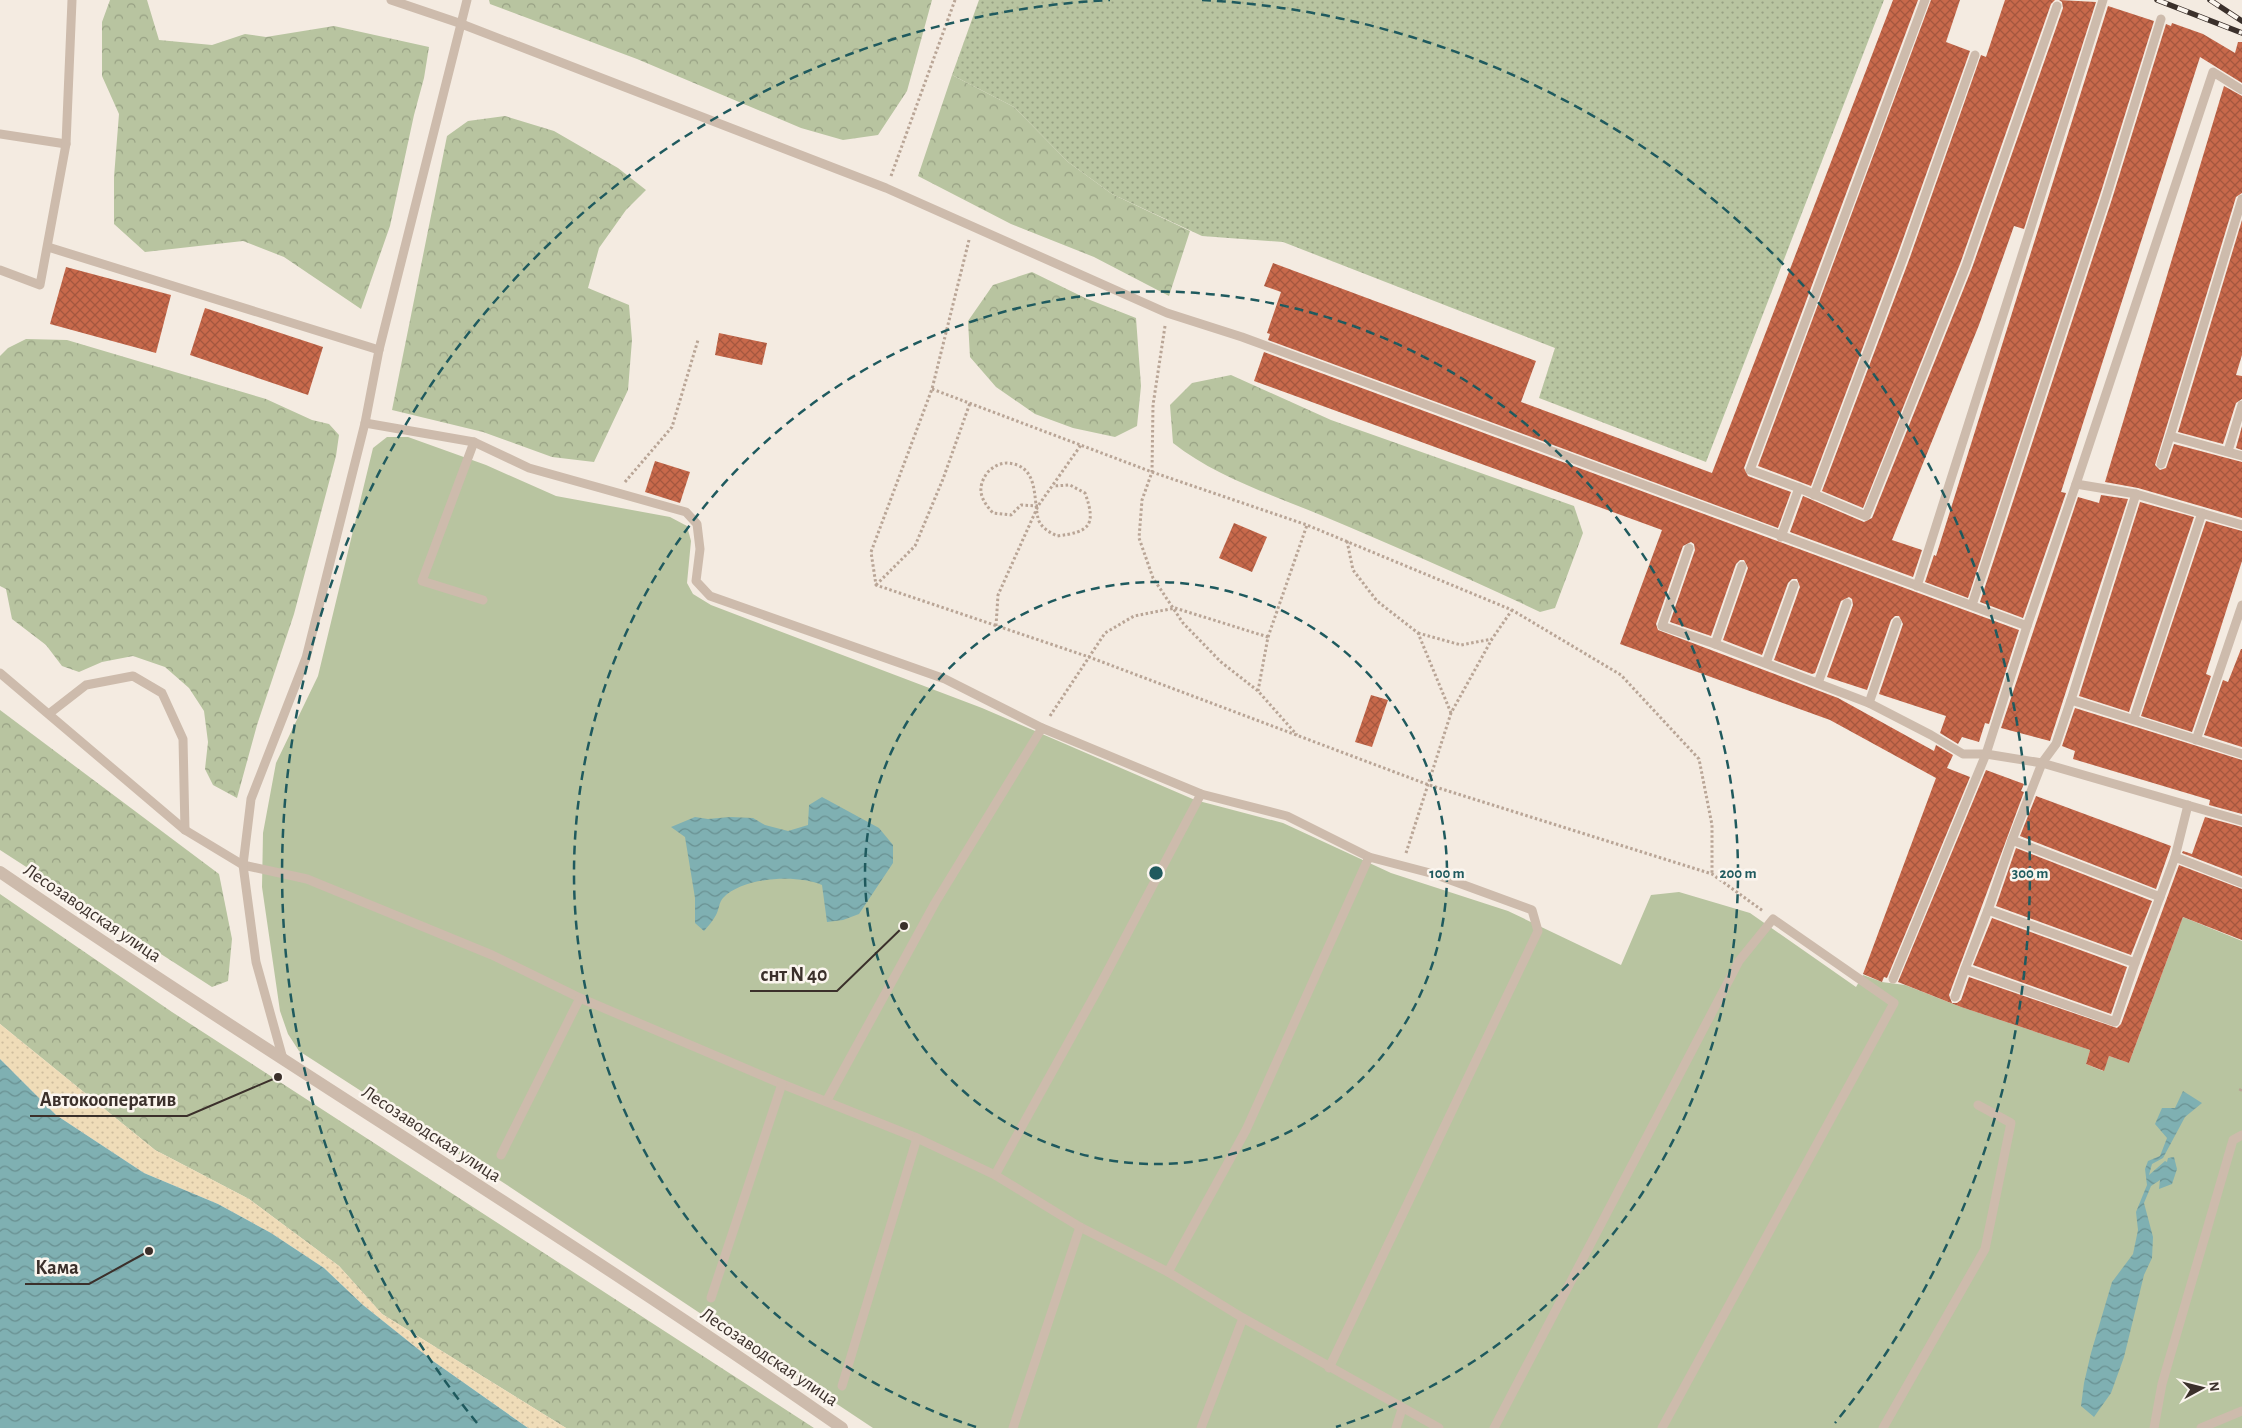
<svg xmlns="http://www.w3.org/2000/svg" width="2242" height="1428" viewBox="0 0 2242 1428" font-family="'Alegreya Sans',sans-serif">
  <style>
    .grass { fill: url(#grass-dots) }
    .forest { fill: url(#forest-crowns) }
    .sand { fill: url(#sand-dots) }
    .garden { fill: #b8c4a0 }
    .water { fill: url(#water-waves) }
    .building { fill: url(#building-cross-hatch) }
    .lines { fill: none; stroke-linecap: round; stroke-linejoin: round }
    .path { stroke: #b9a596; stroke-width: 3; stroke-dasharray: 2.5 2.5; stroke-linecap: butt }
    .service { stroke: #cdbbac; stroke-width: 9 }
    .tertiary { stroke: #cdbbac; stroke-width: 12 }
    .rail-casing { stroke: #3b302b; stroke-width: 5.5 }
    .rail { stroke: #fbf5ee; stroke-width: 4; stroke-dasharray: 11; stroke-linecap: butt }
    .ring { fill: none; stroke: #1f5a5e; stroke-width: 2.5; stroke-dasharray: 9 6 }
    .labels { text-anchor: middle; stroke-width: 5; stroke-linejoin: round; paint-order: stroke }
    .street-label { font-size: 19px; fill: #3b302b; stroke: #fbf5ee }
    .centre { fill: #1f5a5e; stroke: #fbf5ee; stroke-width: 2.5 }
    .ring-label { font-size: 15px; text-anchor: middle; font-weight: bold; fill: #1f5a5e; stroke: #fbf5ee; stroke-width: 5; stroke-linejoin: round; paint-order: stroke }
    .leader { fill: none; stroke: #3b302b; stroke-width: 2 }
    .callout-dot { fill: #3b302b; stroke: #fbf5ee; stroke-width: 2 }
    .callout-label { font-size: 20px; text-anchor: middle; font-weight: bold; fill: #3b302b; stroke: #fbf5ee; stroke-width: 5; stroke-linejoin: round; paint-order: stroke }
  </style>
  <defs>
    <pattern id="grass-dots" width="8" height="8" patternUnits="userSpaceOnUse" patternTransform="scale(1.25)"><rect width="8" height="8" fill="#b8c4a0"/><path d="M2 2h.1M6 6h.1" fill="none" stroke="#97a083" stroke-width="1.8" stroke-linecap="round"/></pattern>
    <pattern id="forest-crowns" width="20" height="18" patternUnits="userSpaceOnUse" patternTransform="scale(1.25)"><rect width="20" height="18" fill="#b8c4a0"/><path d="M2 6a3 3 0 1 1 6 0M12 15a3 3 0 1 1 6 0" fill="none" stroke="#97a083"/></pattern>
    <pattern id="sand-dots" width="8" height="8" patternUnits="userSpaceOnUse" patternTransform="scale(1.25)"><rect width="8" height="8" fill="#efdcb8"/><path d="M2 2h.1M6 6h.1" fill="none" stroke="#cebd9e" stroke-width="1.8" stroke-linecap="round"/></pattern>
    <pattern id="water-waves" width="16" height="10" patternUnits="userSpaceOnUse" patternTransform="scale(1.25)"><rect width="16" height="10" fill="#7fb0b2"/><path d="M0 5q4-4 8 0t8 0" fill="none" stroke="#699091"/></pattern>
    <pattern id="building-cross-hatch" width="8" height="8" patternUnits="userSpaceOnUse" patternTransform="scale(1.25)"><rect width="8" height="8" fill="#c8694b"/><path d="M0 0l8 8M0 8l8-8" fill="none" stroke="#a4573f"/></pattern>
  </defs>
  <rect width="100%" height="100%" fill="#f4ebe1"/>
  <!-- grass -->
  <path class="grass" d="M979 0H1884L1706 462 1539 398 1555 348 1283 242 1202 236 1112 194 1068 162 1014 107 952 75Z"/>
  <!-- forest -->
  <g class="forest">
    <path d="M110 0H147L159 40 212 45 245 34 266 37 334 26 429 47 424 78 414 115 390 226 361 309 284 257 243 241 145 252 114 224V177L119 114 102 76V22Z"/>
    <path d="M489 0H932L907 91 878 135 843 140 801 128 637 59 490 4Z"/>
    <path d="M952 75 1014 107 1068 162 1112 194 1190 231 1169 296 1094 257 1011 224 918 176Z"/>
    <path d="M505 116 554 131 618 168 646 190 626 210 599 248 588 288 629 305 632 340 628 390 594 462 552 457 483 432 392 410 447 136 468 121Z"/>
    <path d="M1032 272 1085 298 1136 318 1141 386 1137 426 1115 437 1073 428 1035 414 996 387 970 357 968 321 993 285Z"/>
    <path d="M26 339 67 340 266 399 312 420 329 424 339 435 336 456 294 614 257 725 237 798 213 785 205 769 208 742 204 711 189 688 165 667 133 656 102 662 79 672 62 666 46 645 12 619 6 589 0 586V356L8 348Z"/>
    <path d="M1231 375 1331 420 1574 506 1583 533 1555 608 1540 612C1469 578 1396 547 1323 516 1273 495 1216 477 1173 443L1170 405 1192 383Z"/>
    <path d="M0 710 219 874 232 939 228 981 212 987 0 850Z"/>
    <path d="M0 894 172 1012 814 1428H566L382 1314 339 1266 249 1199 155 1150 0 1024Z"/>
  </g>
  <!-- sand -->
  <path class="sand" d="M0 1024 155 1150 249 1199 339 1266 382 1314 566 1428H528L433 1361 363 1305 324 1268 271 1233 218 1204 144 1173 56 1115 0 1059Z"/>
  <!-- garden -->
  <path class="garden" d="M387 437H408L486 465 556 496 670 517 687 526 691 541 687 583 693 594 711 605 982 708 1195 800 1283 823 1391 873 1508 911 1621 965 1651 895 1679 892 1750 913 1856 987 1863 975 1882 982 1905 985 1961 1007 2090 1050 2086 1064 2103 1071 2109 1056 2129 1063 2183 917 2242 941V1428H873L507 1185 299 1051 288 1034 280 1011 262 887 263 833 276 763 318 676 373 448Z"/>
  <!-- water -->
  <g class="water">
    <path d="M822 797 879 828 893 845V863L859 914 843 920 827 922 822 885C797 874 743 877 723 898 719 902 719 910 716 915 713 921 708 926 704 931L695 923V898L685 837 671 827 695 817 708 819 730 817 753 818 765 825 788 831 808 825 809 805Z"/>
    <path d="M0 1059 56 1115 144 1173 218 1204 271 1233 324 1268 363 1305 433 1361 528 1428H0Z"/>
    <path d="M2183 1091 2202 1103 2185 1117 2163 1158 2152 1164 2149 1175 2165 1161 2167 1162 2168 1158 2174 1157 2177 1169 2172 1184 2159 1189 2160 1180 2151 1186 2144 1203 2153 1237 2152 1258 2144 1275 2124 1357 2111 1393 2094 1417 2081 1406 2084 1383 2091 1353 2112 1282 2133 1254 2138 1230 2136 1212 2147 1185 2145 1169 2148 1161 2160 1156 2167 1138 2155 1124 2162 1108H2175Z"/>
  </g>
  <!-- building -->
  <g class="building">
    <path d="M1893 0H1918L1744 468 1748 476 1791 492 1778 528 1268 340 1270 334 1267 333 1281 292 1264 286 1273 263 1536 361 1521 402 1712 473Z"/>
    <path d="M1931 0H1960L1946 42 1970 51 1897 256 1811 486 1758 466Z"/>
    <path d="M2005 0H2055L2051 4 1960 264 1863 508 1822 491 1909 260 1981 55 1986 57Z"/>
    <path d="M2059 0 2096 2 2024 229 2014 226 1979 325 1892 540 1922 550 1913 577 1790 532 1803 496 1864 522 1872 518 1972 268 2063 8 2062 2Z"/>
    <path d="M2108 6 2154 21 2100 195 1968 598 1925 582 1934 555 1936 556Z"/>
    <path d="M2172 23 2203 34 2235 53 2238 42H2242V83L2200 57 2061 492 2066 493 2023 618 1980 602 2112 199 2166 24 2171 26Z"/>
    <path d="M2224 86 2242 96V193L2236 197 2155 465 2160 470 2166 468 2174 444 2242 462V518L2138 488 2105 482Z"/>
    <path d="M2242 220V355L2236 375 2242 376V399L2236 403 2223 444 2178 432Z"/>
    <path d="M66 267 171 295 156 353 50 324Z"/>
    <path d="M205 308 323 347 308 395 190 355Z"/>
    <path d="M719 333 767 343 762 365 715 355Z"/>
    <path d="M1264 352 2019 630 1989 724 1985 723 1979 742 1962 737 1958 744 1940 733 1946 716 1879 694 1903 624 1899 616H1895L1891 620 1867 690 1827 677 1853 605 1852 599 1849 597 1841 601 1815 673 1812 674 1774 660 1800 587 1797 579H1792L1788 583 1762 655 1723 640 1748 568 1744 560H1740L1736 564 1711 636 1670 622 1695 550 1694 544 1691 542 1683 546 1656 624 1658 630 1838 698 1934 751 1936 745 1953 755 1947 768 1970 777 1887 978 1884 977 1882 982 1863 974 1936 778 1830 720 1620 644 1662 530 1254 381Z"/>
    <path d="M2242 426V450L2236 448Z"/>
    <path d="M655 461 690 472 680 503 645 492Z"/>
    <path d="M2101 495 2128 499 2050 741 2001 728 2078 497 2099 503Z"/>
    <path d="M2140 502 2194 517 2129 712 2079 696Z"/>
    <path d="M2206 521 2242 531V561L2206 674 2211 676 2192 732 2141 716Z"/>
    <path d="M1234 523 1267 537 1252 572 1219 558Z"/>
    <path d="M2241 649H2242V747L2204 735 2223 680 2228 682Z"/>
    <path d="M1371 695 1388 700 1372 747 1355 742Z"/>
    <path d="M2075 708 2242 760V814L2209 805 2210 800 2073 759 2075 751 2062 746Z"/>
    <path d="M1986 770 2024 784 2021 791 2024 792 1949 995 1952 1003H1957L1961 1000 1969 977 2117 1028 2121 1024 2179 865 2242 889V940L2183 917 2129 1063 2109 1056 2104 1071 2086 1064 2090 1050 1961 1007 1898 982Z"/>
    <path d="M2036 796 2171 846 2156 889 2020 836Z"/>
    <path d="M2205 817 2242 827V876L2182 853 2183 851 2192 854Z"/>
    <path d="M2016 848 2152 901 2131 955 1996 906Z"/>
    <path d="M1992 918 2127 967 2111 1014 1973 965Z"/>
  </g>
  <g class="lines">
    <!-- path -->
    <g class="path">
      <path d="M891 176 955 0"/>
      <path d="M969 240 932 389 871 552 876 585 1089 657 1429 785 1712 874 1763 911"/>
      <path d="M1165 326 1153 405 1152 472 1142 500 1139 538 1153 578 1183 623 1221 662 1258 691 1297 735"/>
      <path d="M932 389 1152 472 1307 525 1512 610 1621 675 1699 759 1712 825V874"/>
      <path d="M625 482 672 427 698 340"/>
      <path d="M1038 506 1021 505 1011 515 993 513C981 500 976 489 987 473 992 467 1000 463 1007 463 1039 465 1033 497 1038 518 1040 527 1049 532 1057 536 1089 532 1097 526 1085 493L1070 485 1053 486"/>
      <path d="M1347 541 1353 570 1377 601 1418 633 1451 713"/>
      <path d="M876 585 915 546 943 479 970 403"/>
      <path d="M996 626 998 595 1038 506 1081 445"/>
      <path d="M1418 633 1461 645 1492 639"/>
      <path d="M1268 637 1307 525"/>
      <path d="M1050 716 1105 633 1134 616 1175 608 1268 637 1258 691"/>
      <path d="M1406 853 1451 713 1492 639 1512 610"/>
      <path d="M2240 1091 2242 1087"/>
    </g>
    <!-- service -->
    <g class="service">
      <path d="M391 0 459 23 886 188 1167 313 1242 337 2027 626 2076 484 2213 72 2242 90"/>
      <path d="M0 134 66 144"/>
      <path d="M2242 199 2170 436 2242 456"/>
      <path d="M48 247 379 350"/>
      <path d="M0 270 40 285 66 144 72 0"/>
      <path d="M365 423 474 442 529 468 686 512 697 524 700 549 696 581 710 596 945 679 1042 728 1201 794 1287 816 1369 857 1434 874 1532 910 1538 931 1329 1368"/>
      <path d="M474 442 422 581 483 600"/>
      <path d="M2228 451 2242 405"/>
      <path d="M2161 464 2170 436"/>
      <path d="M2076 484 2136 494 2242 525"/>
      <path d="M1799 488 1750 470 1925 0"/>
      <path d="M1814 495 1903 258 1975 55"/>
      <path d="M1781 537 1799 488 1866 516 1966 266 2057 6"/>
      <path d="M1689 548 1662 626 1715 644 1869 703 1931 735 1963 754H1986L2042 763 2012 840"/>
      <path d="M1917 586 2103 0"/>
      <path d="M1972 605 2106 197 2161 19"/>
      <path d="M1715 644 1742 566"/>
      <path d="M1766 663 1794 585"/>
      <path d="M0 673 185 830 243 865 307 879 492 955 580 998 782 1084 917 1138 995 1175 1080 1227 1168 1272 1243 1318 1439 1428"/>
      <path d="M1818 683 1847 603"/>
      <path d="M2071 700 2136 494"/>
      <path d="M1869 703 1897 622"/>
      <path d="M50 713 86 685 133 676 162 693 183 739 185 830"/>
      <path d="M2134 718 2202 513"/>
      <path d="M2196 740 2242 605"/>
      <path d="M2242 754 2071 700 2056 744 2042 763 2242 821"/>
      <path d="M2175 857 2188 805"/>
      <path d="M2135 963 2160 897"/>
      <path d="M1965 969 1988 910"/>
      <path d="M1893 979 1986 754 2027 626"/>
      <path d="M1955 997 1965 969 2115 1022 2135 963 1988 910 2012 840 2160 897 2175 857 2242 883"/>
      <path d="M283 1059 256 962 243 865 251 799 306 658 365 423 379 350 467 0"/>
      <path d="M827 1100 935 903 1042 728"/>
      <path d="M501 1155 580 998"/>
      <path d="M995 1175 1098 989 1201 794"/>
      <path d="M1168 1272 1246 1130 1369 857"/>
      <path d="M711 1298 782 1084"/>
      <path d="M842 1386 917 1138"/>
      <path d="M1013 1428 1080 1227"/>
      <path d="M1201 1428 1243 1318"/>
      <path d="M1396 1428 1402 1409"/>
      <path d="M1494 1428 1739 961 1773 919 1894 1003 1662 1428"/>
      <path d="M1883 1428 1985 1249 2011 1123 1978 1105"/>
      <path d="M2154 1428 2162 1384 2233 1140 2242 1135"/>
      <path d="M2201 1428 2242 1411"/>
    </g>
    <!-- tertiary -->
    <path class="tertiary" d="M0 872C278 1062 567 1235 842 1428"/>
    <!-- rail casing -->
    <g class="rail-casing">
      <g id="rail">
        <path d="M2157 0 2242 33"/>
        <path d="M2210 0 2242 21"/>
      </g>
    </g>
    <!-- rail -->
    <use href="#rail" class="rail"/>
  </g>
  <!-- distance rings -->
  <g class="ring">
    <circle cx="1156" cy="873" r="291"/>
    <path d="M976 1427A582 582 0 1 1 1336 1427"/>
    <path d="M477 1423A874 874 0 0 1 1110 0M1202 0A874 874 0 0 1 1835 1423"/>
  </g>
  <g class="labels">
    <!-- street labels -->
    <g class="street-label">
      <text transform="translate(93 912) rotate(34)" y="7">Лесозаводская улица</text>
      <text transform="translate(432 1133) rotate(33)" y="7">Лесозаводская улица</text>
      <text transform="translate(770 1356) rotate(34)" y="7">Лесозаводская улица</text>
    </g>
  </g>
  <circle cx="1156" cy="873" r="8" class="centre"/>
  <g class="ring-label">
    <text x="1447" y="878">100 m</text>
    <text x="1738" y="878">200 m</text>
    <text x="2030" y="878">300 m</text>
  </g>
  <!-- callouts -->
  <path class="leader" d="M904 926L837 991H750M278 1077L187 1116H30M149 1251L89 1284H25"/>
  <g class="callout-dot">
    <circle cx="904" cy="926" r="5"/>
    <circle cx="278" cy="1077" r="5"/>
    <circle cx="149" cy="1251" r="5"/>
  </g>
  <g class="callout-label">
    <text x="794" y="981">снт N 40</text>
    <text x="108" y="1106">Автокооператив</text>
    <text x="57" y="1274">Кама</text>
  </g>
  <!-- north arrow -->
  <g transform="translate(2202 1388) rotate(83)" stroke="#fbf5ee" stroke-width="4" paint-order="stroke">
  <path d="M0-4L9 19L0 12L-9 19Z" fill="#3b302b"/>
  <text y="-8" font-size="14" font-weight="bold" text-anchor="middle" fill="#3b302b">N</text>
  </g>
</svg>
